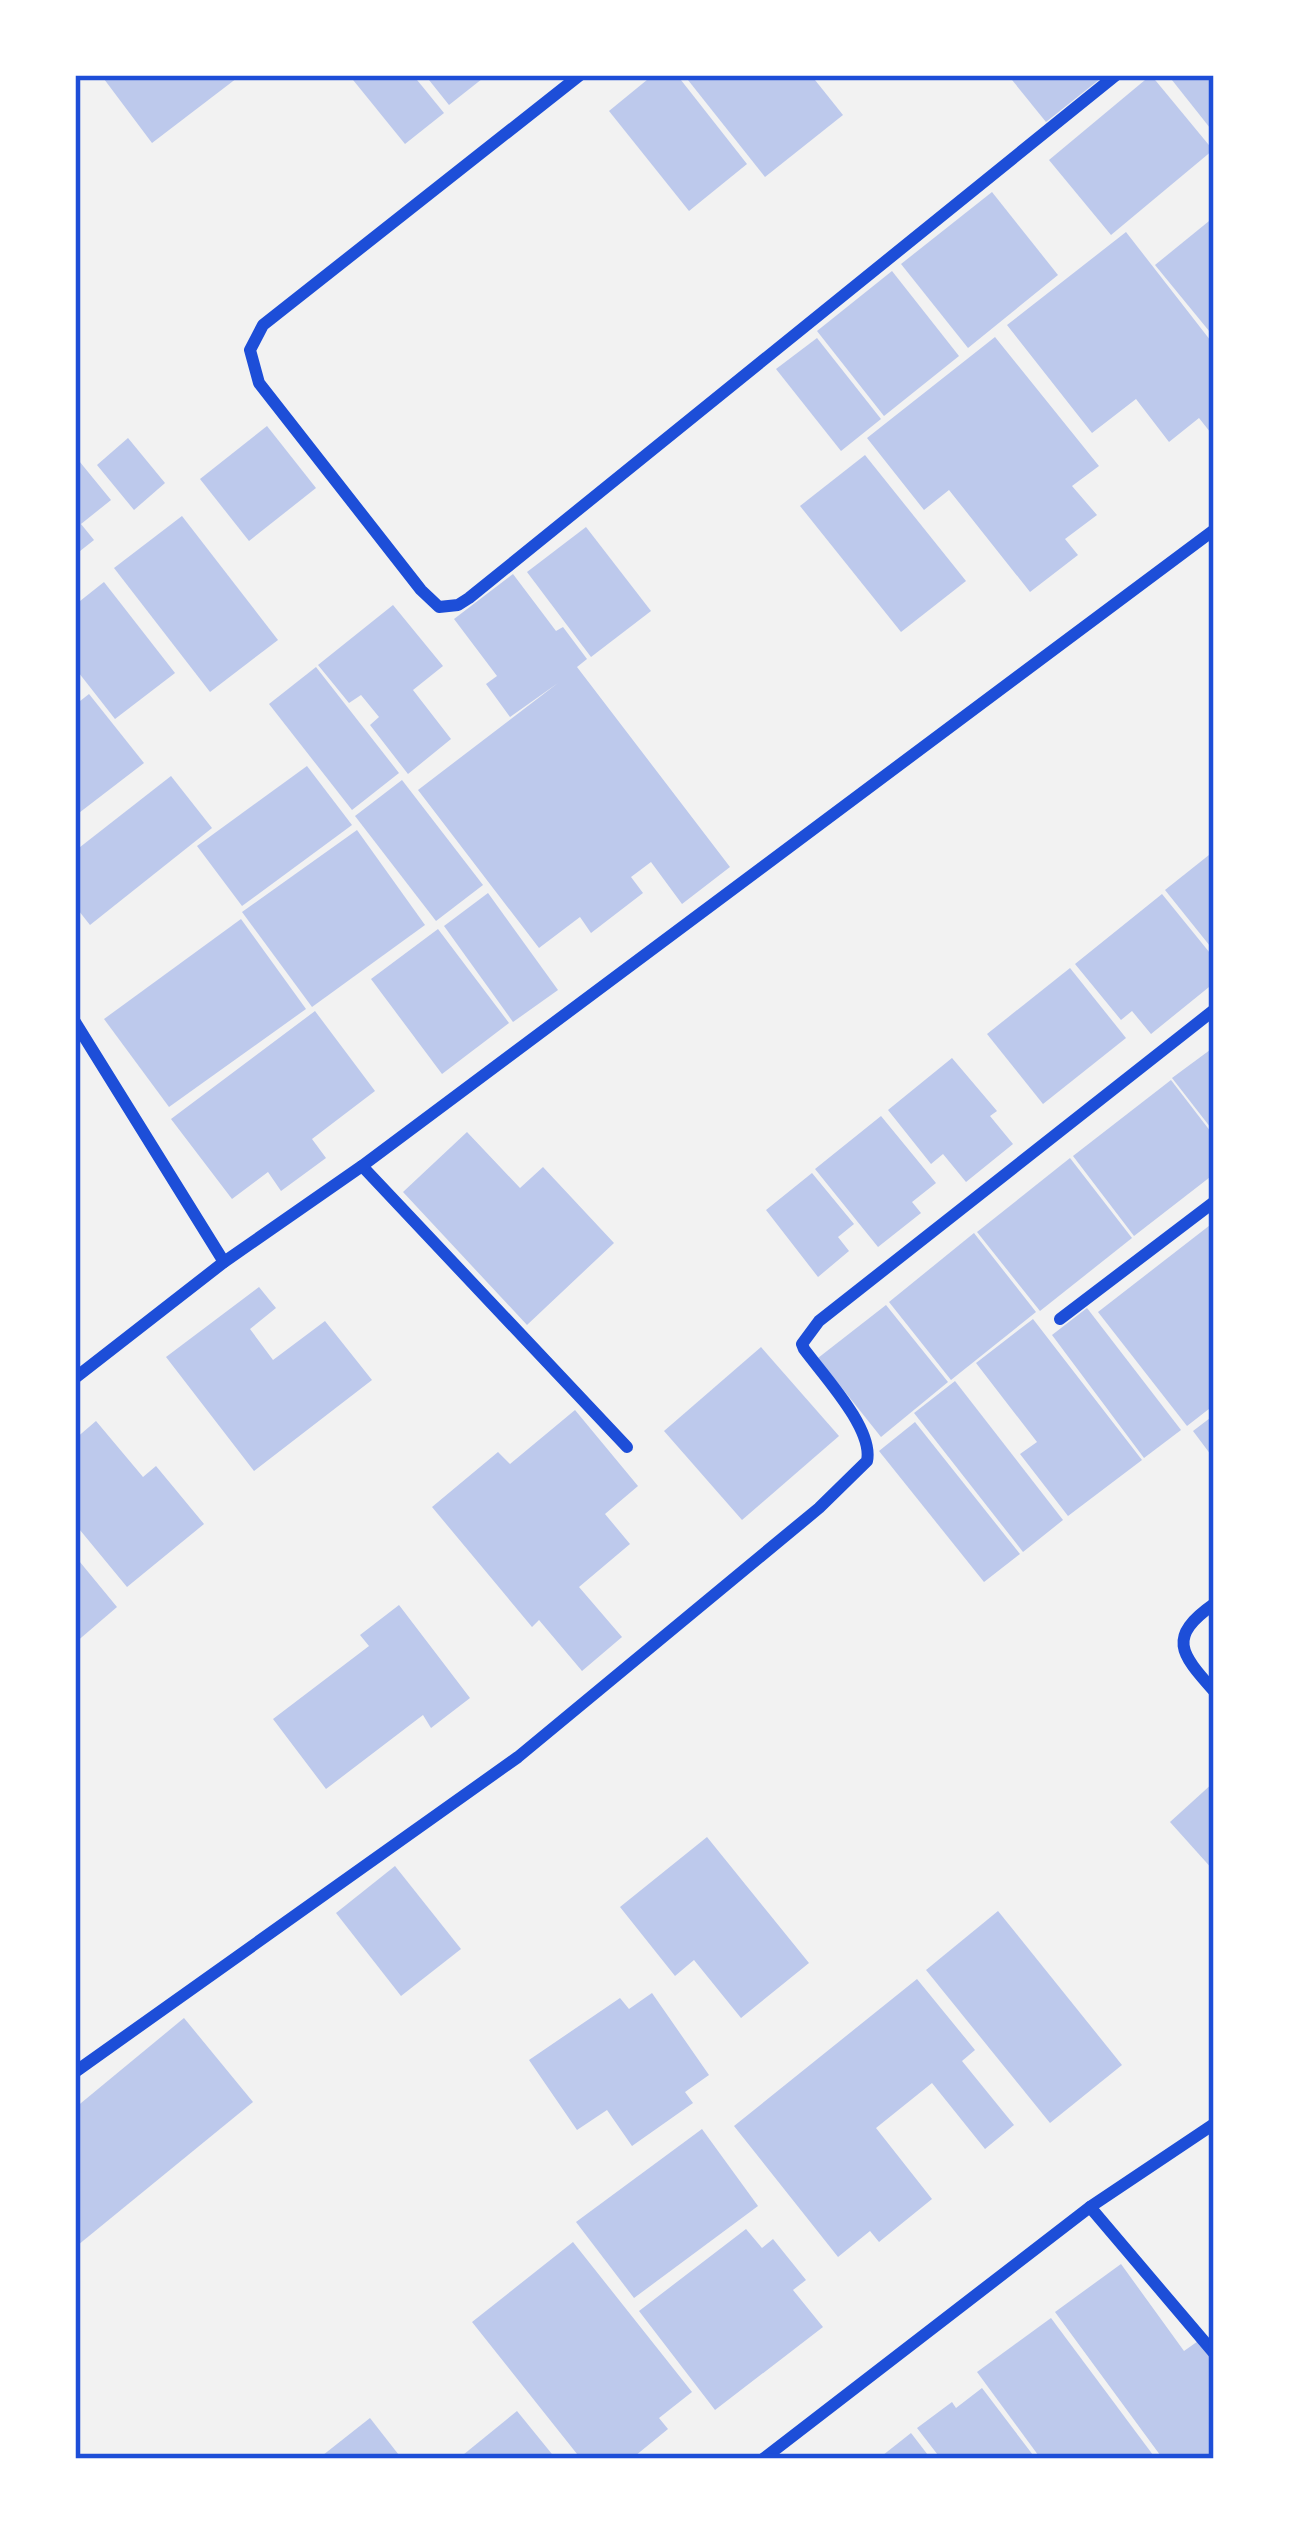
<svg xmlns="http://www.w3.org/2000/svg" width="1289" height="2534" viewBox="0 0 1289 2534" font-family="'Open Sans',sans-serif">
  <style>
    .building { fill: #bdc9ec }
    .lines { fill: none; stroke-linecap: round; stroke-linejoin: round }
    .minor { stroke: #1d4ed8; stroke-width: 12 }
    .neatline { fill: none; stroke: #1d4ed8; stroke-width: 4.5 }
  </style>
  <rect width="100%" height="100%" fill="#f2f2f2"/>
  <!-- building -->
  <g class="building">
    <path d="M101 75H241L152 143Z"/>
    <path d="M349 75H413L444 113 405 144Z"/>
    <path d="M425 75H487L449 105Z"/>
    <path d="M653 75H677L747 164 689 211 609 111Z"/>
    <path d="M684 75H811L843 115 765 177Z"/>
    <path d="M1008 75H1105L1046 122Z"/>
    <path d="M1151 75 1213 150 1111 235 1049 160Z"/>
    <path d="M1168 75H1214V133Z"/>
    <path d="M992 192 1058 275 968 348 901 264Z"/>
    <path d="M1214 217V337L1155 265Z"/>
    <path d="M1126 232 1214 345V437L1199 418 1169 442 1136 399 1092 433 1007 325Z"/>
    <path d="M892 271 959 356 884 416 817 331Z"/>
    <path d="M995 337 1099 466 1072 486 1097 515 1065 539 1078 555 1030 592 949 490 924 510 867 438Z"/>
    <path d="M817 338 881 419 841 451 776 369Z"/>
    <path d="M267 426 316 488 249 541 200 479Z"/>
    <path d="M128 438 165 483 134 510 97 465Z"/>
    <path d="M865 455 966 581 901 632 800 506Z"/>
    <path d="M75 456 111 500 81 524 94 540 75 555Z"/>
    <path d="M182 516 278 640 210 692 114 568Z"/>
    <path d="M586 527 651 611 591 657 527 572Z"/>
    <path d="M513 574 556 631 563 627 587 659 577 667 730 867 682 904 651 862 631 877 643 893 591 933 580 917 539 948 418 790 558 683 510 717 486 684 497 676 454 619Z"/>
    <path d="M104 582 175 673 115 719 75 668V605Z"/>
    <path d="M393 605 443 666 413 690 451 739 408 774 370 725 379 717 361 695 349 703 318 665Z"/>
    <path d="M316 667 399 773 352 810 269 704Z"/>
    <path d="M89 694 144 763 75 816V705Z"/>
    <path d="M307 766 352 825 242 906 197 846Z"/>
    <path d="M171 776 212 828 90 925 75 906V851Z"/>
    <path d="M402 780 483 885 436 921 355 816Z"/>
    <path d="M357 830 425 925 312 1007 242 912Z"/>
    <path d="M1214 851V951L1165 890Z"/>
    <path d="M488 893 558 990 513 1022 444 926Z"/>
    <path d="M1162 894 1214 958V983L1151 1034 1132 1011 1121 1020 1075 964Z"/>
    <path d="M241 919 306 1009 169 1107 104 1019Z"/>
    <path d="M438 929 509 1023 442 1074 371 979Z"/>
    <path d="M1070 968 1126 1038 1043 1104 987 1034Z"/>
    <path d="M315 1011 375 1091 312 1139 326 1158 281 1191 268 1172 232 1199 171 1119Z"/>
    <path d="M1214 1047V1132L1172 1078Z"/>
    <path d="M952 1058 997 1111 990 1116 1013 1144 966 1182 943 1154 931 1164 888 1110Z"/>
    <path d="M1171 1080 1214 1136V1174L1134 1236 1073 1156Z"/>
    <path d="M881 1116 936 1183 912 1202 921 1213 878 1247 815 1169Z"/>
    <path d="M467 1132 520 1188 543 1167 614 1243 527 1325 403 1192Z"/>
    <path d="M1070 1158 1132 1238 1040 1311 977 1232Z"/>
    <path d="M812 1173 854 1224 838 1237 849 1251 818 1277 766 1210Z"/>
    <path d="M1214 1222V1405L1187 1426 1098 1312Z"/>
    <path d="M974 1233 1036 1312 951 1380 889 1302Z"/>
    <path d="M259 1287 276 1308 250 1329 273 1360 325 1321 372 1380 254 1471 166 1357Z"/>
    <path d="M886 1305 948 1382 881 1437 818 1358Z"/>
    <path d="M1087 1308 1181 1430 1144 1458 1052 1335Z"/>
    <path d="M1033 1319 1142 1460 1068 1516 1020 1454 1037 1442 976 1363Z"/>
    <path d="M761 1347 839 1436 742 1520 664 1431Z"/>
    <path d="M955 1381 1063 1520 1023 1552 914 1413Z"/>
    <path d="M575 1410 638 1486 605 1514 630 1544 579 1587 622 1637 582 1671 539 1620 532 1627 432 1507 498 1452 510 1464Z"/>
    <path d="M1214 1415V1459L1193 1431Z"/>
    <path d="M96 1421 143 1477 156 1466 204 1524 127 1587 75 1524V1439Z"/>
    <path d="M915 1422 1020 1554 984 1582 879 1451Z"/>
    <path d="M75 1556 117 1607 75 1643Z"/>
    <path d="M399 1605 470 1698 431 1728 423 1715 326 1789 273 1719 369 1646 360 1635Z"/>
    <path d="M1214 1782V1871L1170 1822Z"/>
    <path d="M707 1837 809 1963 741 2018 694 1960 675 1976 620 1907Z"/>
    <path d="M395 1866 461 1949 401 1996 336 1913Z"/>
    <path d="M998 1911 1122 2065 1050 2123 926 1970Z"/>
    <path d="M917 1979 975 2050 962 2061 1014 2125 985 2149 932 2083 876 2128 932 2199 879 2242 870 2231 838 2257 734 2126Z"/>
    <path d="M652 1993 709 2075 685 2092 693 2103 632 2146 607 2110 577 2130 529 2060 620 1998 629 2009Z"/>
    <path d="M184 2018 253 2102 78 2245 75 2241V2108Z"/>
    <path d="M702 2129 758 2206 634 2298 576 2222Z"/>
    <path d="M746 2229 762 2248 773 2239 806 2280 793 2290 823 2327 715 2410 639 2311Z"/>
    <path d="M573 2242 692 2392 659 2418 668 2429 635 2456 638 2459H581L472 2322Z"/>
    <path d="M1121 2264 1184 2351 1201 2339 1214 2356V2456L1211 2459H1163L1055 2312Z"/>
    <path d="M1051 2318 1156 2459H1041L977 2372Z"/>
    <path d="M982 2388 1036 2459H941L917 2428 952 2402 956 2408Z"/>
    <path d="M517 2411 556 2459H458Z"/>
    <path d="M370 2418 402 2459H318Z"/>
    <path d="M911 2433 931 2459H878Z"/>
  </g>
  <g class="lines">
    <!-- minor -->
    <g class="minor">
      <path d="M580 75 263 325 250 350 259 383 421 590 439 607 458 605 469 598 1116 75"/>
      <path d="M75 1022 224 1262"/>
      <path d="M362 1166 627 1447"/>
      <path d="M1060 1319 1214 1202"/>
      <path d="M75 1378 224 1262 362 1166 1214 530"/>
      <path d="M1214 1604C1167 1637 1180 1653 1214 1691"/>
      <path d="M75 2072 518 1757 819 1508 867 1461C874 1429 823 1375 804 1349L802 1344 819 1321 1214 1010"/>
      <path d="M1090 2207 1214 2353"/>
      <path d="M763 2459 1090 2207 1214 2124"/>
    </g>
  </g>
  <!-- border -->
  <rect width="1289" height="2534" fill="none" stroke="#ffffff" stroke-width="156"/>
  <rect x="78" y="78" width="1133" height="2378" class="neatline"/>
</svg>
